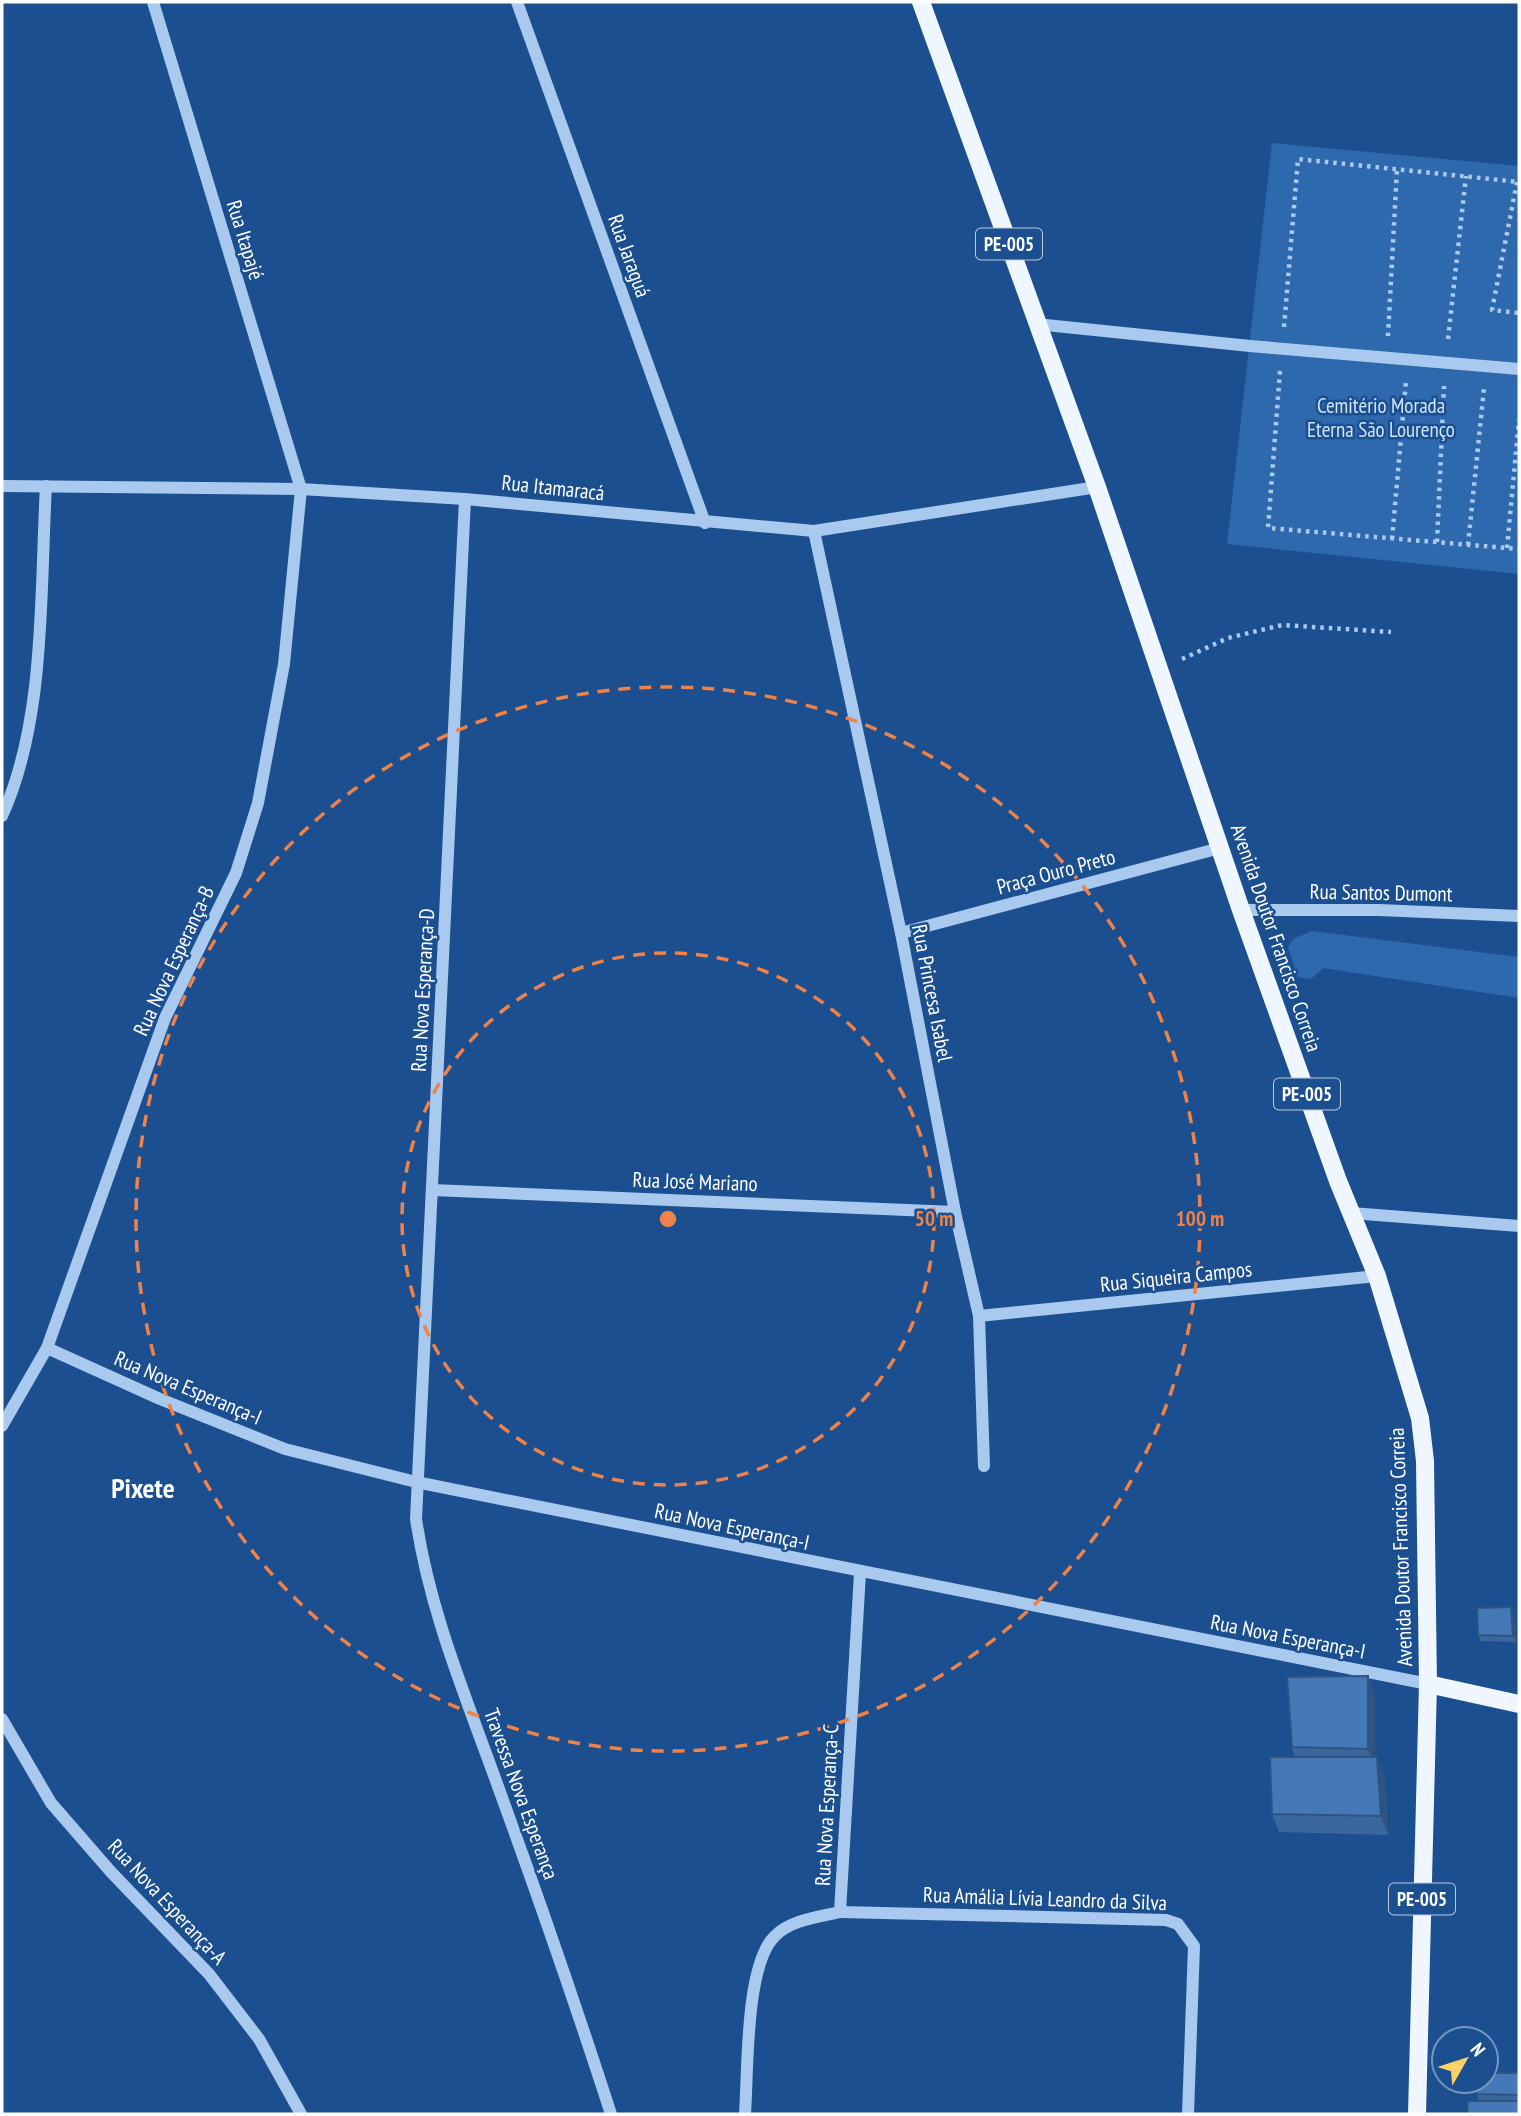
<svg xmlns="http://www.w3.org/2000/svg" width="1521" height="2116" viewBox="0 0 1521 2116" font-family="'PT Sans Narrow',sans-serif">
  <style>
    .green { fill: #2e69ad }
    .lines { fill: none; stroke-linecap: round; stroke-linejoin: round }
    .path { stroke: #a9c9ee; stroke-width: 4.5; stroke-dasharray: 3.5 5; stroke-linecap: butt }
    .minor { stroke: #a9c9ee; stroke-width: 12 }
    .major { stroke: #f0f6ff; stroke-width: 18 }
    .wall { fill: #3a679d }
    .shaded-wall { fill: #305480 }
    .building { fill: #4478b7; stroke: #305480; stroke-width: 2 }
    .ring { fill: none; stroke: #ee8249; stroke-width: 3.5; stroke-dasharray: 12 9 }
    .labels { text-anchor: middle; stroke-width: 5; stroke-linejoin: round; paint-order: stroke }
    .shield { fill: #1b4f8f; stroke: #bbcadd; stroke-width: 2 }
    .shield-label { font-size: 19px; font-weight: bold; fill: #fff }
    .street-label { font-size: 21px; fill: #fff; stroke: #1b4f8f }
    .park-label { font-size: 21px; fill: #cfe3fa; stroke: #1b4f8f }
    .district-label { font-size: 28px; font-weight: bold; fill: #fff; stroke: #1b4f8f }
    .centre { fill: #ee8249; stroke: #1b4f8f; stroke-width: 3.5 }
    .ring-label { font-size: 21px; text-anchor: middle; font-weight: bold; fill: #ee8249; stroke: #1b4f8f; stroke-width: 5; stroke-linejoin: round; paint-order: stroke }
  </style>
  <rect width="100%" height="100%" fill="#1b4f8f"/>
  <!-- green -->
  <g class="green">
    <path d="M1272 143 1519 166V574L1227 544Z"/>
    <path d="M1312 931 1519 957V998L1323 968 1311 979 1298 977 1288 948 1293 939Z"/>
  </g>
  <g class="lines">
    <!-- path -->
    <g class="path">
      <path d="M1517 182 1492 310 1519 313"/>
      <path d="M1284 327 1298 159 1519 182"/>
      <path d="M1388 336 1397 169"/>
      <path d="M1448 339 1466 176"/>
      <path d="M1280 371 1268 528 1519 549"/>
      <path d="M1392 539 1406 381"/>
      <path d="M1437 542 1444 386"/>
      <path d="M1468 545 1484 388"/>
      <path d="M1507 548 1519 420"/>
      <path d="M1182 659 1228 638 1282 625 1391 632"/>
    </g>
    <!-- minor -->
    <g class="minor">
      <path d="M517 2 705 523"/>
      <path d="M1036 324 1250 346 1519 369"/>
      <path d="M2 486 301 489 465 499 814 531 1097 487"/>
      <path d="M465 499 416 1519C430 1614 468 1702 500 1792 539 1899 576 2006 611 2114"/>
      <path d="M814 531 901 933 955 1212 979 1316 984 1466"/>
      <path d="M2 816C46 720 40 591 46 486"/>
      <path d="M1241 910H1379L1519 916"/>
      <path d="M901 933 1220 848"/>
      <path d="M432 1190 955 1212"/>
      <path d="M1351 1213 1519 1226"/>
      <path d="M979 1316 1377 1276"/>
      <path d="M47 1348 160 1399 285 1449 416 1482 1428 1684"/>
      <path d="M2 1426 47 1348 165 1018 236 873 258 803 284 664 301 489 153 2"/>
      <path d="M2 1719 51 1803 111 1872 209 1974 259 2039 301 2114"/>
      <path d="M840 1912 1166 1920 1178 1924 1194 1946 1188 2114"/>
      <path d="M745 2114C748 2073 745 1964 775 1936 790 1920 819 1917 840 1912L860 1573"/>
    </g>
    <!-- major -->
    <g class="major">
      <path d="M921 2 1097 487 1241 910 1338 1181 1377 1276 1420 1418 1425 1461 1428 1684 1417 2114"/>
      <path d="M1428 1684 1519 1704"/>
    </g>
  </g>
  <!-- wall -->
  <g class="wall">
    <path d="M1511 1607 1513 1613 1516 1642 1481 1641 1478 1635Z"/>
    <path d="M1368 1676 1375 1695V1757L1384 1775 1388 1835 1279 1832 1272 1814 1295 1757 1292 1747Z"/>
    <path d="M1519 2073V2114L1479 2101 1477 2094Z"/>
  </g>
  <!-- shaded-wall -->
  <g class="shaded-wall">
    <path d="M1511 1607 1513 1613 1516 1642 1513 1636Z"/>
    <path d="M1368 1676 1375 1695V1768L1368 1749Z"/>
    <path d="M1377 1757 1384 1775 1388 1835 1381 1816Z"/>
  </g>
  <!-- building -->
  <g class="building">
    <path d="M1511 1607 1513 1636 1478 1635 1477 1608Z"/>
    <path d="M1368 1676V1749L1292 1747 1287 1677Z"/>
    <path d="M1270 1757H1377L1381 1816 1272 1814Z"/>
    <path d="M1486 2073H1519V2095L1477 2094 1476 2081H1486Z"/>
    <path d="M1468 2101H1519V2114H1467Z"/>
  </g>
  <!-- distance rings -->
  <g class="ring">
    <circle cx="668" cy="1219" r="266"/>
    <circle cx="668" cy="1219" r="532"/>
  </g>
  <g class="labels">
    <!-- shield labels -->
    <g class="shield">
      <rect x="976" y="228.5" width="66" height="31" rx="5"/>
      <rect x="1274" y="1078.5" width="66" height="31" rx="5"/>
      <rect x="1389" y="1883.5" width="66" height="31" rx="5"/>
    </g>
    <g class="shield-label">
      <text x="1009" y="251">PE-005</text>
      <text x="1307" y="1101">PE-005</text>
      <text x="1422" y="1906">PE-005</text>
    </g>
    <!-- street labels -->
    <g class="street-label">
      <text transform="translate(245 240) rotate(73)" y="7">Rua Itapajé</text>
      <text transform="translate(629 256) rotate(70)" y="7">Rua Jaraguá</text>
      <text transform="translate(553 488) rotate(6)" y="7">Rua Itamaracá</text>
      <text transform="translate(1056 872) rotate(-15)" y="7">Praça Ouro Preto</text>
      <text transform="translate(1381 893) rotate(1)" y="7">Rua Santos Dumont</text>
      <text transform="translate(1276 938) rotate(71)" y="7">Avenida Doutor Francisco Correia</text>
      <text transform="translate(174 961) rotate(-65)" y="7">Rua Nova Esperança-B</text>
      <text transform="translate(423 990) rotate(-87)" y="7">Rua Nova Esperança-D</text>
      <text transform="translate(932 993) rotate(79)" y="7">Rua Princesa Isabel</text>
      <text transform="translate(695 1182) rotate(2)" y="7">Rua José Mariano</text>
      <text transform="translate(1176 1277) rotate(-6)" y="7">Rua Siqueira Campos</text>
      <text transform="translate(188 1388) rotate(23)" y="7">Rua Nova Esperança-I</text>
      <text transform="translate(732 1527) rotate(12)" y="7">Rua Nova Esperança-I</text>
      <text transform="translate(1401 1547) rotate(-92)" y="7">Avenida Doutor Francisco Correia</text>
      <text transform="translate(1288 1637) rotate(11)" y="7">Rua Nova Esperança-I</text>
      <text transform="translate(521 1794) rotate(70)" y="7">Travessa Nova Esperança</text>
      <text transform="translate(827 1805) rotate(-87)" y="7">Rua Nova Esperança-C</text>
      <text transform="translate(1045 1899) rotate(2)" y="7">Rua Amália Lívia Leandro da Silva</text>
      <text transform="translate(167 1902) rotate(47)" y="7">Rua Nova Esperança-A</text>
    </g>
    <!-- park labels -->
    <g class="park-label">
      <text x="1381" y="413">Cemitério Morada<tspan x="1381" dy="24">Eterna São Lourenço</tspan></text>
    </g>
    <!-- district labels -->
    <g class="district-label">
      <text x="143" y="1498">Pixete</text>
    </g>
  </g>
  <circle cx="668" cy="1219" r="10" class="centre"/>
  <g class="ring-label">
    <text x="934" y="1226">50 m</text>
    <text x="1200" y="1226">100 m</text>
  </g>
  <!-- border -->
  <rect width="1521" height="2116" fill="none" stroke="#ffffff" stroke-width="7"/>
  <!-- north arrow -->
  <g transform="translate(1465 2060) rotate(51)"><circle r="33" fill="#1b4f8f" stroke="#7695bc" stroke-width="2"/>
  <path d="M0-5L12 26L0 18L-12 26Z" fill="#ffd166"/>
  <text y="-10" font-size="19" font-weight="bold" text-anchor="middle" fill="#ffffff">N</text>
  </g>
</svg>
